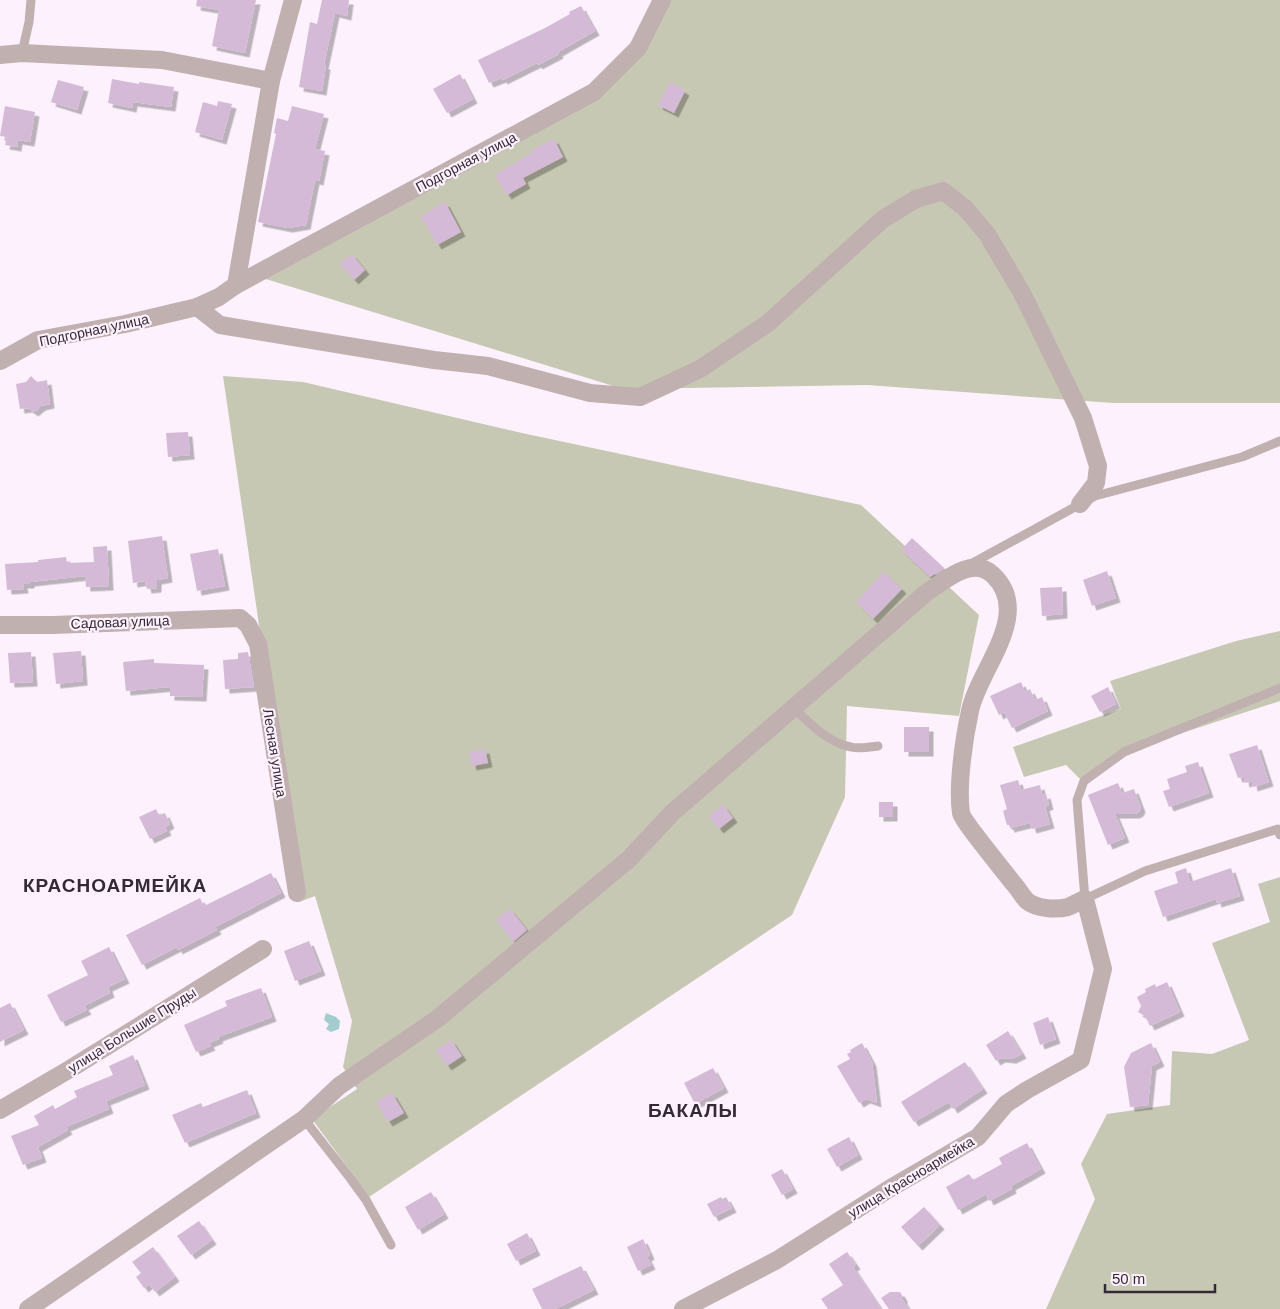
<svg xmlns="http://www.w3.org/2000/svg" width="1280" height="1309" viewBox="0 0 1280 1309" font-family="Arial,sans-serif">
  <style>
    .green { fill: #c7c8b3 }
    .water { fill: #a2cccd }
    .building { fill: #d5bad7; filter: url(#shadow) }
    .lines { fill: none; stroke-linecap: round; stroke-linejoin: round }
    .lane { stroke: #c1b0b0; stroke-width: 9 }
    .street { stroke: #c1b0b0; stroke-width: 18 }
    .labels { text-anchor: middle; stroke-width: 4.5; stroke-linejoin: round; paint-order: stroke }
    .street-label { font-size: 14px; fill: #342a35; stroke: #fdf1fd }
    .district-label { font-size: 19px; font-weight: bold; letter-spacing: 1px; fill: #342a35; stroke: #fdf1fd }
  </style>
  <defs>
    <filter id="shadow"><feDropShadow dx="4.5" dy="4.5" stdDeviation="0" flood-color="#0004"/></filter>
  </defs>
  <rect width="100%" height="100%" fill="#fdf1fd"/>
  <!-- green -->
  <g class="green">
    <path d="M662 0H1280V403H1113L867 385 623 389 256 276 595 92 638 48Z"/>
    <path d="M223 376 303 382 522 433 861 505 979 615 959 716 847 706 845 797 792 915 369 1197 312 1119 357 1089 343 1067 352 1021 315 896 299 902Z"/>
    <path d="M1280 631V701L1124 752 1082 781 1066 765 1024 777 1013 747 1121 709 1110 681 1236 641Z"/>
    <path d="M1280 877V1309H1046L1095 1199 1081 1164 1107 1114 1170 1105 1172 1051 1212 1054 1249 1040 1212 943 1270 922 1258 884Z"/>
  </g>
  <!-- water -->
  <path class="water" d="M326 1013 336 1017 340 1021 339 1029 331 1032 326 1029 329 1024 324 1020Z"/>
  <!-- building -->
  <g class="building">
    <path d="M197 0H256L245 53 212 46 219 10 196 6Z"/>
    <path d="M322 0H349L347 16 335 13 324 65H326L322 91 299 87 310 22 317 24Z"/>
    <path d="M581 6 595 31 558 52 559 54 538 65 537 63 503 80 502 78 489 83 478 60 545 28 570 14 569 12Z"/>
    <path d="M460 74 473 99 447 113 433 89Z"/>
    <path d="M112 79 139 84V82L174 87 171 107 133 102 132 108 108 103Z"/>
    <path d="M58 80 84 87 77 110 51 102Z"/>
    <path d="M670 82 685 91 674 113 658 105Z"/>
    <path d="M218 101 232 104 222 140 195 132 203 102 217 106Z"/>
    <path d="M5 106 35 112 30 142 18 140 17 147 5 145 7 137 0 136Z"/>
    <path d="M292 106 324 114 315 149 325 151 319 181 315 180 306 225 288 228 258 222 276 134 274 133 277 118 288 121Z"/>
    <path d="M554 139 563 157 523 178 526 184 507 195 495 175 533 152 532 150Z"/>
    <path d="M445 202 461 232 437 245 421 216Z"/>
    <path d="M352 254 365 270 354 280 340 264Z"/>
    <path d="M31 376 37 382 47 380 50 404 41 406 34 412 28 408 20 409 16 384 26 382Z"/>
    <path d="M188 432 190 455 168 457 166 433Z"/>
    <path d="M162 536 168 578 157 580V588L147 589 145 581 133 583 128 541Z"/>
    <path d="M912 538 944 568 930 577 901 550Z"/>
    <path d="M107 546 109 586 86 587 85 576 30 582V584H23L24 589 7 590 5 564 38 562V560L66 557 67 563 94 562 93 547Z"/>
    <path d="M218 549 225 586 197 591 190 554Z"/>
    <path d="M1107 571 1116 598 1092 606 1083 580Z"/>
    <path d="M884 572 902 589 873 619 856 602Z"/>
    <path d="M1062 587 1063 614 1042 616 1040 588Z"/>
    <path d="M81 651 83 681 56 684 53 653Z"/>
    <path d="M31 652 33 682 10 683 8 653Z"/>
    <path d="M248 652 254 687 225 689 223 660 238 659V653Z"/>
    <path d="M154 659V663L204 665 202 697 170 696V687L126 691 123 662Z"/>
    <path d="M1021 682 1025 692 1030 689 1035 700 1042 697 1048 711 1012 728 1004 712 999 715 990 696Z"/>
    <path d="M1108 687 1116 704 1100 712 1091 696Z"/>
    <rect x="904" y="727" width="25" height="25"/>
    <path d="M1257 745 1269 782 1253 787 1252 781 1245 783 1244 777 1238 778 1229 754Z"/>
    <path d="M485 749 488 763 472 766 469 752Z"/>
    <path d="M1198 762 1209 793 1169 807 1163 791 1170 789 1167 779 1187 772 1185 766Z"/>
    <path d="M1018 780 1021 790 1040 785 1042 795 1046 794 1049 805 1045 807 1050 824 1032 829 1030 823 1010 828 1009 825H1007L1003 811 1007 809 1000 785Z"/>
    <path d="M1118 783 1122 793 1134 789 1141 808 1139 812 1135 814H1115L1125 838 1108 845 1088 795Z"/>
    <rect x="879" y="802" width="14" height="15"/>
    <path d="M723 805 733 818 719 829 709 816Z"/>
    <path d="M156 809 159 815 165 813 170 824 165 827 167 831 150 839 139 817Z"/>
    <path d="M1186 868 1190 882 1231 868 1240 896 1217 903 1216 899 1163 917 1154 891 1178 883 1175 872Z"/>
    <path d="M271 873 281 893 215 927 217 930 178 950 177 947 142 965 126 935 200 898 204 906Z"/>
    <path d="M510 909 527 930 513 942 496 920Z"/>
    <path d="M309 941 321 971 295 981 284 951Z"/>
    <path d="M109 947 125 979 108 987 110 993 84 1006 87 1010 61 1022 47 995 88 975 81 961Z"/>
    <path d="M1167 982 1180 1012 1150 1026 1145 1016 1138 1012 1141 1006 1137 997 1146 992 1145 989 1155 984 1156 987Z"/>
    <path d="M261 988 272 1017 218 1037 219 1039 209 1043 211 1046 196 1052 184 1025 227 1006 225 1001Z"/>
    <path d="M10 1003 24 1030 0 1042V1008Z"/>
    <path d="M1048 1017 1056 1039 1040 1045 1033 1023Z"/>
    <path d="M1008 1031 1022 1054 1012 1059 1001 1058 996 1061 986 1045Z"/>
    <path d="M451 1040 462 1056 447 1066 436 1050Z"/>
    <path d="M862 1043 872 1062 877 1103 866 1099 859 1103 837 1066 850 1059 847 1054 851 1052 850 1050Z"/>
    <path d="M1151 1043 1160 1062 1152 1066 1148 1105 1130 1107 1124 1067 1131 1053Z"/>
    <path d="M133 1055 145 1085 106 1101 109 1109 66 1127 68 1130 38 1147 42 1158 23 1165 11 1136 39 1125 34 1116 53 1105 55 1109 77 1097 74 1091 113 1075 109 1066Z"/>
    <path d="M965 1062 983 1089 953 1109 949 1102 914 1122 901 1102Z"/>
    <path d="M713 1068 724 1088 695 1104 684 1083Z"/>
    <path d="M247 1090 256 1113 185 1143 172 1115 201 1103 203 1107Z"/>
    <path d="M392 1093 404 1113 388 1122 376 1102Z"/>
    <path d="M849 1137 858 1155 837 1167 827 1149Z"/>
    <path d="M1027 1143 1041 1169 1011 1186 1012 1189 989 1201 986 1194 958 1210 946 1187 969 1174 973 1180 1002 1164 999 1158Z"/>
    <path d="M782 1169 793 1189 782 1195 771 1175Z"/>
    <path d="M431 1192 444 1214 418 1230 405 1207Z"/>
    <path d="M721 1197 722 1199 726 1197 732 1208 714 1217 707 1204Z"/>
    <path d="M924 1207 940 1225 918 1246 901 1227Z"/>
    <path d="M199 1221 212 1240 191 1255 177 1236Z"/>
    <path d="M527 1233 536 1251 516 1261 507 1244Z"/>
    <path d="M643 1239 650 1255 647 1257 651 1265 638 1271 627 1247Z"/>
    <path d="M153 1247 175 1277 155 1292 149 1284 144 1288 136 1277 141 1273 132 1262Z"/>
    <path d="M847 1252 856 1265 853 1267 881 1309H828L821 1299 843 1285 829 1264Z"/>
    <path d="M581 1266 594 1290 555 1309H542L532 1289Z"/>
    <path d="M890 1292H900L903 1297V1300L909 1309H889L881 1298Z"/>
  </g>
  <g class="lines">
    <!-- lane -->
    <g class="lane">
      <path d="M22 53 29 22 31 0"/>
      <path d="M969 565 1095 496 1242 457 1280 441"/>
      <path d="M1280 688 1124 752 1084 781 1077 800 1085 899 1145 871 1278 829 1280 835"/>
      <path d="M793 708C810 723 828 743 851 747 859 749 870 747 878 746"/>
      <path d="M304 1119 350 1178 366 1200 391 1245"/>
    </g>
    <!-- street -->
    <g class="street">
      <path d="M0 55 22 53 162 60 271 81"/>
      <path d="M236 285 594 92 638 48 662 0"/>
      <path d="M197 307 220 325 434 360 488 366 590 393 640 397 700 369 768 323 883 219 916 199 943 191 965 208 987 234 1022 293 1083 418 1098 466 1096 483 1080 504"/>
      <path d="M0 361 38 340 125 324 197 307 219 297 236 285 271 81 293 0"/>
      <path d="M0 625H53L240 618 248 625 258 644 297 893"/>
      <path d="M0 1110 70 1069 263 949"/>
      <path d="M28 1309 304 1119 339 1086 437 1019 629 859 672 813 926 593C944 581 972 555 993 575 1034 614 978 670 970 711 964 738 957 786 961 813 963 822 1005 872 1013 883 1018 888 1022 896 1027 901 1037 909 1056 910 1068 907 1073 905 1079 901 1085 899L1103 969 1081 1060 1027 1090 1006 1104 978 1137 889 1189 777 1260 683 1309"/>
    </g>
  </g>
  <g class="labels">
    <!-- street labels -->
    <g class="street-label">
      <text transform="translate(466 162) rotate(-28)" y="5">Подгорная улица</text>
      <text transform="translate(94 330) rotate(-12)" y="5">Подгорная улица</text>
      <text transform="translate(120 622) rotate(-2)" y="5">Садовая улица</text>
      <text transform="translate(275 753) rotate(81)" y="5">Лесная улица</text>
      <text transform="translate(132 1030) rotate(-32)" y="5">улица Большие Пруды</text>
      <text transform="translate(911 1177) rotate(-31)" y="5">улица Красноармейка</text>
    </g>
    <!-- district labels -->
    <g class="district-label">
      <text x="115" y="892">КРАСНОАРМЕЙКА</text>
      <text x="693" y="1117">БАКАЛЫ</text>
    </g>
  </g>
  <!-- scale -->
  <path d="M1105 1284v8h110v-8" fill="none" stroke="#342a35" stroke-width="2.5"/>
  <text x="1112" y="1284" font-size="15" fill="#342a35" stroke="#fdf1fd" stroke-width="4" paint-order="stroke">50 m</text>
</svg>
